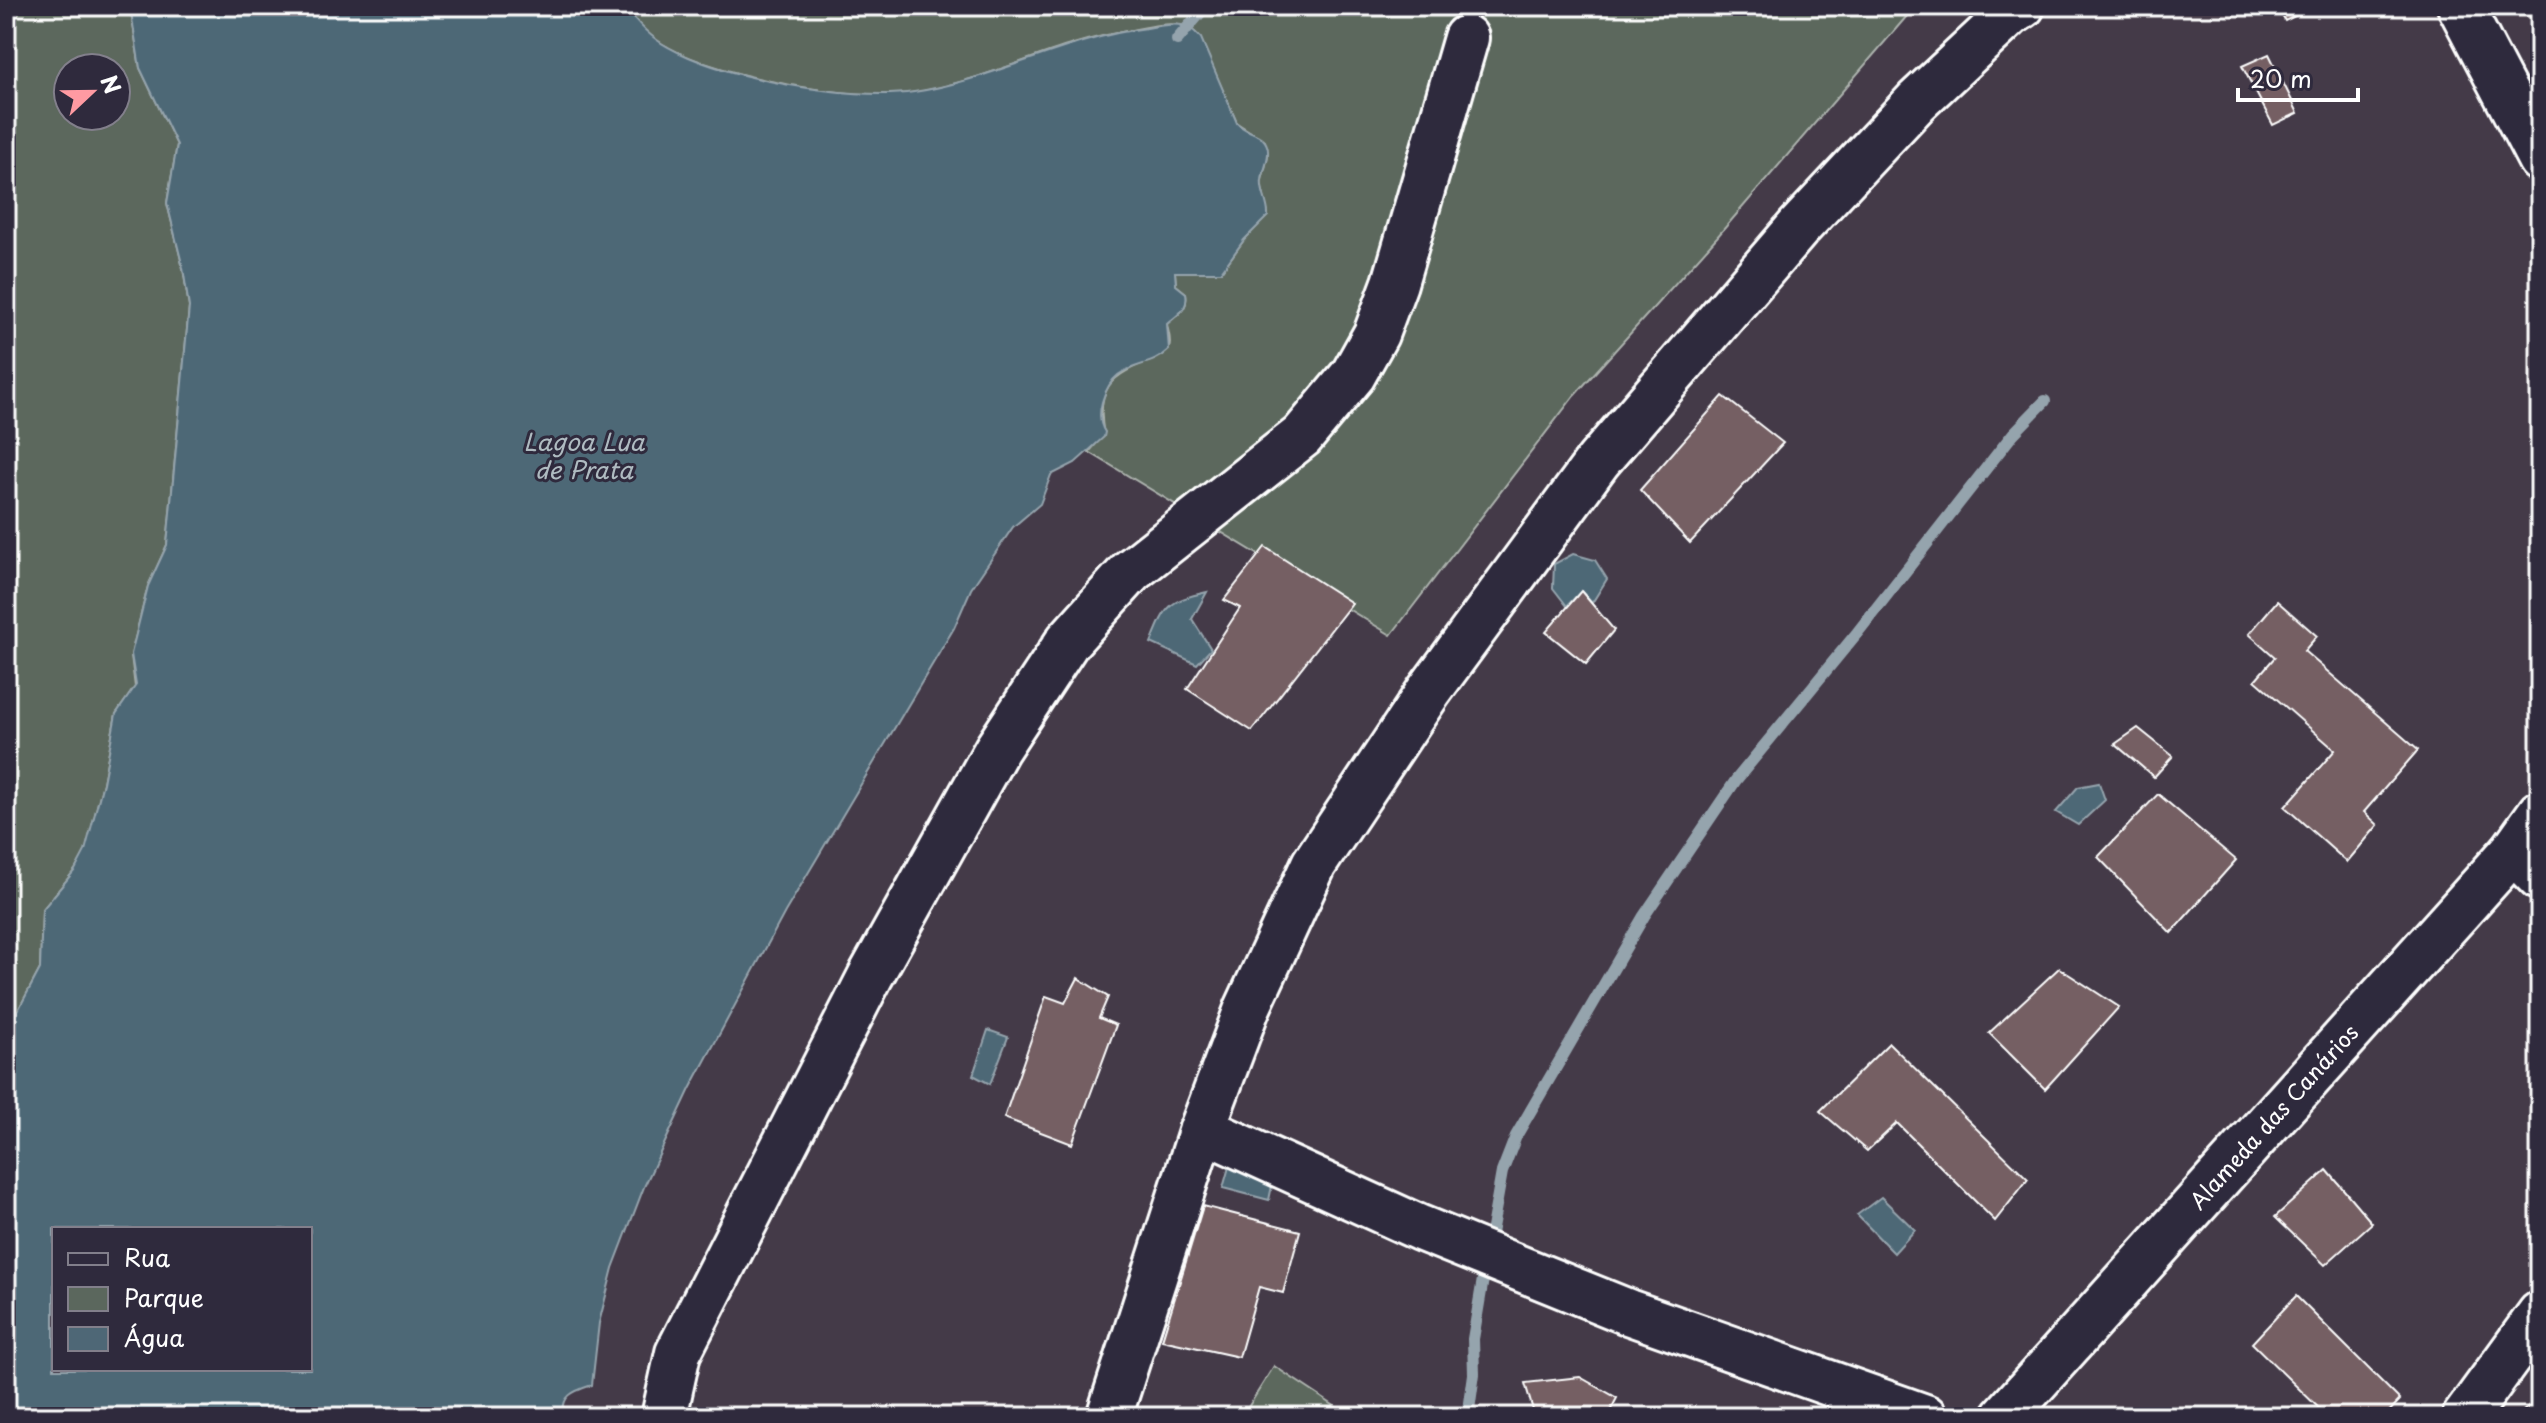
<svg xmlns="http://www.w3.org/2000/svg" width="2546" height="1423" viewBox="0 0 2546 1423" font-family="'Playpen Sans',sans-serif">
  <style>
    .green { fill: #5b675d; stroke: #adb3ae; stroke-width: 2; fill-rule: evenodd }
    .water { fill: #4e6776; stroke: #95a4ad; stroke-width: 2; fill-rule: evenodd }
    .lines { fill: none; stroke-linecap: round; stroke-linejoin: round }
    .stream { stroke: #95a4ad; stroke-width: 12 }
    .building { fill: #755f63; stroke: #fff; stroke-width: 2 }
    .street-casing { stroke: #fff; stroke-width: 50 }
    .street { stroke: #2f2a3d; stroke-width: 44 }
    .labels { text-anchor: middle; stroke-width: 6; stroke-linejoin: round; paint-order: stroke }
    .street-label { font-size: 22px; fill: #fff; stroke: #2f2a3d }
    .water-label { font-size: 24px; font-style: italic; fill: #afbbc1; stroke: #2f2a3d }
  </style>
  <rect width="100%" height="100%" fill="#443a48"/>
  <filter id="ink" filterUnits="userSpaceOnUse"><feTurbulence type="fractalNoise" baseFrequency=".0125" numOctaves="2"/><feDisplacementMap in="SourceGraphic" scale="16" xChannelSelector="R" yChannelSelector="G"/><feConvolveMatrix kernelMatrix="1 2 1 2 8 2 1 2 1" color-interpolation-filters="sRGB"/></filter>
  <g filter="url(#ink)">
    <!-- green -->
    <g class="green">
      <path d="M6 6H130L140 68 177 145 167 203 183 268 189 307 167 545 148 586 131 655 135 687 116 714 103 783 86 851 75 870 42 910 40 969 6 1033ZM68 68H116V116H68Z"/>
      <path d="M625 6H1907L1913 9 1717 237 1574 396 1391 635 1089 452 1104 435C1095 388 1110 375 1154 359 1160 356 1166 355 1169 348 1172 341 1168 332 1167 324 1177 314 1189 310 1186 293L1176 285 1175 272H1221L1244 240 1268 214 1261 184 1268 156 1265 141 1237 123 1200 38C1195 31 1189 26 1180 25 1163 22 1143 28 1126 31 1052 44 985 82 911 93 849 101 722 77 668 47 650 38 636 23 625 6Z"/>
      <path d="M1274 1366 1336 1407 1330 1417H1242Z"/>
    </g>
    <!-- water -->
    <g class="water">
      <path d="M130 6H625C636 22 650 37 668 47 725 79 850 101 914 92 994 80 1065 38 1147 28 1158 26 1171 23 1182 25 1191 27 1195 32 1201 38L1237 123C1244 131 1255 132 1263 139 1274 150 1264 167 1262 180 1260 191 1269 204 1268 216L1244 240 1221 272H1175L1176 285 1186 293C1189 310 1178 314 1167 324L1169 350C1146 373 1115 357 1102 402 1099 413 1099 423 1105 432L1104 437 1075 463 1051 475 1040 504 1013 527 971 589 954 628 785 912 690 1089 644 1187 613 1268 599 1323 592 1385C574 1391 560 1395 564 1417H6V1033L40 969 42 910 75 870 85 851 103 783 116 714 136 685 131 654 148 586 167 545 189 307 183 268 167 203 177 145 140 68ZM310 1229V1369H54V1229Z"/>
      <path d="M1573 554 1595 560 1607 579 1592 603 1581 591 1567 606 1553 588 1554 564Z"/>
      <path d="M1207 592 1192 619 1211 649 1197 664 1151 643C1166 606 1167 601 1207 592Z"/>
      <path d="M2099 783 2105 800 2078 825 2056 812 2078 787Z"/>
      <path d="M988 1030 1008 1037 990 1084 973 1075Z"/>
      <path d="M1229 1167 1273 1181 1269 1200 1223 1188Z"/>
      <path d="M1881 1197 1915 1230 1894 1253 1857 1215Z"/>
    </g>
    <g class="lines">
      <!-- stream -->
      <g class="stream">
        <path d="M1177 40 1206 6"/>
        <path d="M1468 1417 1474 1374 1473 1339 1484 1273 1502 1172 1516 1136 1644 916 1736 780 1857 633 2013 434 2045 401"/>
      </g>
    </g>
    <!-- building -->
    <g class="building">
      <path d="M2277 6H2315L2285 21Z"/>
      <path d="M2269 54 2298 113 2273 125 2242 66Z"/>
      <path d="M1723 396 1783 443 1690 543 1640 490Z"/>
      <path d="M1265 547 1352 603 1252 731 1187 689 1240 608 1224 600Z"/>
      <path d="M1581 591 1614 630 1586 664 1546 632Z"/>
      <path d="M2277 601 2317 636 2304 651 2418 750 2364 812 2378 825 2347 862 2285 807 2335 750 2255 680 2275 657 2249 634Z"/>
      <path d="M2138 728 2173 756 2154 777 2115 744Z"/>
      <path d="M2158 794 2236 860 2171 933 2098 857Z"/>
      <path d="M2059 968 2119 1007 2045 1089 1989 1033Z"/>
      <path d="M1078 978 1108 997 1099 1018 1116 1025 1072 1144 1004 1118 1046 996 1065 1003Z"/>
      <path d="M1889 1043 2028 1179 1995 1221 1897 1123 1867 1151 1820 1111Z"/>
      <path d="M2327 1170 2372 1223 2325 1265 2275 1217Z"/>
      <path d="M1203 1206 1300 1231 1283 1293 1259 1287 1239 1357 1162 1340Z"/>
      <path d="M2296 1296 2400 1400 2384 1417H2328L2252 1343Z"/>
      <path d="M1580 1377 1617 1398 1607 1417H1582L1569 1412 1535 1417 1525 1383Z"/>
      <path d="M2540 1395V1417H2517Z"/>
    </g>
    <g class="lines">
      <!-- street casing -->
      <g class="street-casing">
        <g id="street">
          <path d="M2460 6 2540 159"/>
          <path d="M2513 851 2540 878"/>
          <path d="M1202 1129 1420 1228 1628 1312 1925 1417"/>
          <path d="M664 1417 678 1353 871 975 997 749 1068 641 1131 571 1302 436 1353 375 1376 334 1395 283 1466 38"/>
          <path d="M1109 1417 1202 1129 1247 1009 1314 864 1429 691 1598 461 1799 227 1917 101 2010 14 2022 6"/>
          <path d="M2004 1417 2513 851 2540 813"/>
          <path d="M2465 1417 2540 1314"/>
        </g>
      </g>
      <!-- street -->
      <use href="#street" class="street"/>
    </g>
  </g>
  <g class="labels">
    <!-- street labels -->
    <g class="street-label">
      <text transform="translate(2274 1117) rotate(-48)" y="8">Alameda das Canários</text>
    </g>
    <!-- water labels -->
    <g class="water-label">
      <text x="584" y="451">Lagoa Lua<tspan x="584" dy="28">de Prata</tspan></text>
    </g>
  </g>
  <!-- margin -->
  <rect width="2546" height="1423" fill="none" stroke="#2f2a3d" stroke-width="32"/>
  <rect x="16" y="16" width="2514" height="1391" fill="none" stroke="#fff" stroke-width="3" filter="url(#ink)"/>
  <!-- legend -->
  <rect x="52" y="1227" width="260" height="144" fill="#2f2a3d" stroke="#827f8b" stroke-width="2"/>
  <rect x="68" y="1253" width="40" height="12" fill="#2f2a3d" stroke="#827f8b" stroke-width="2"/>
  <text x="124" y="1267" font-size="24" fill="#ffffff">Rua</text>
  <rect x="68" y="1287" width="40" height="24" fill="#5b675d" stroke="#827f8b" stroke-width="2"/>
  <text x="124" y="1307" font-size="24" fill="#ffffff">Parque</text>
  <rect x="68" y="1327" width="40" height="24" fill="#4e6776" stroke="#827f8b" stroke-width="2"/>
  <text x="124" y="1347" font-size="24" fill="#ffffff">Água</text>
  <!-- north arrow -->
  <g transform="translate(92 92) rotate(68)"><circle r="38" fill="#2f2a3d" stroke="#827f8b" stroke-width="2"/>
  <path d="M0-6L14 30L0 20L-14 30Z" fill="#ff9aa2"/>
  <text y="-12" font-size="22" font-weight="bold" text-anchor="middle" fill="#ffffff">N</text>
  </g>
  <!-- scale -->
  <path d="M2238 88v12h120v-12" fill="none" stroke="#ffffff" stroke-width="4"/>
  <text x="2250" y="88" font-size="24" fill="#ffffff" stroke="#2f2a3d" stroke-width="6" paint-order="stroke">20 m</text>
</svg>
